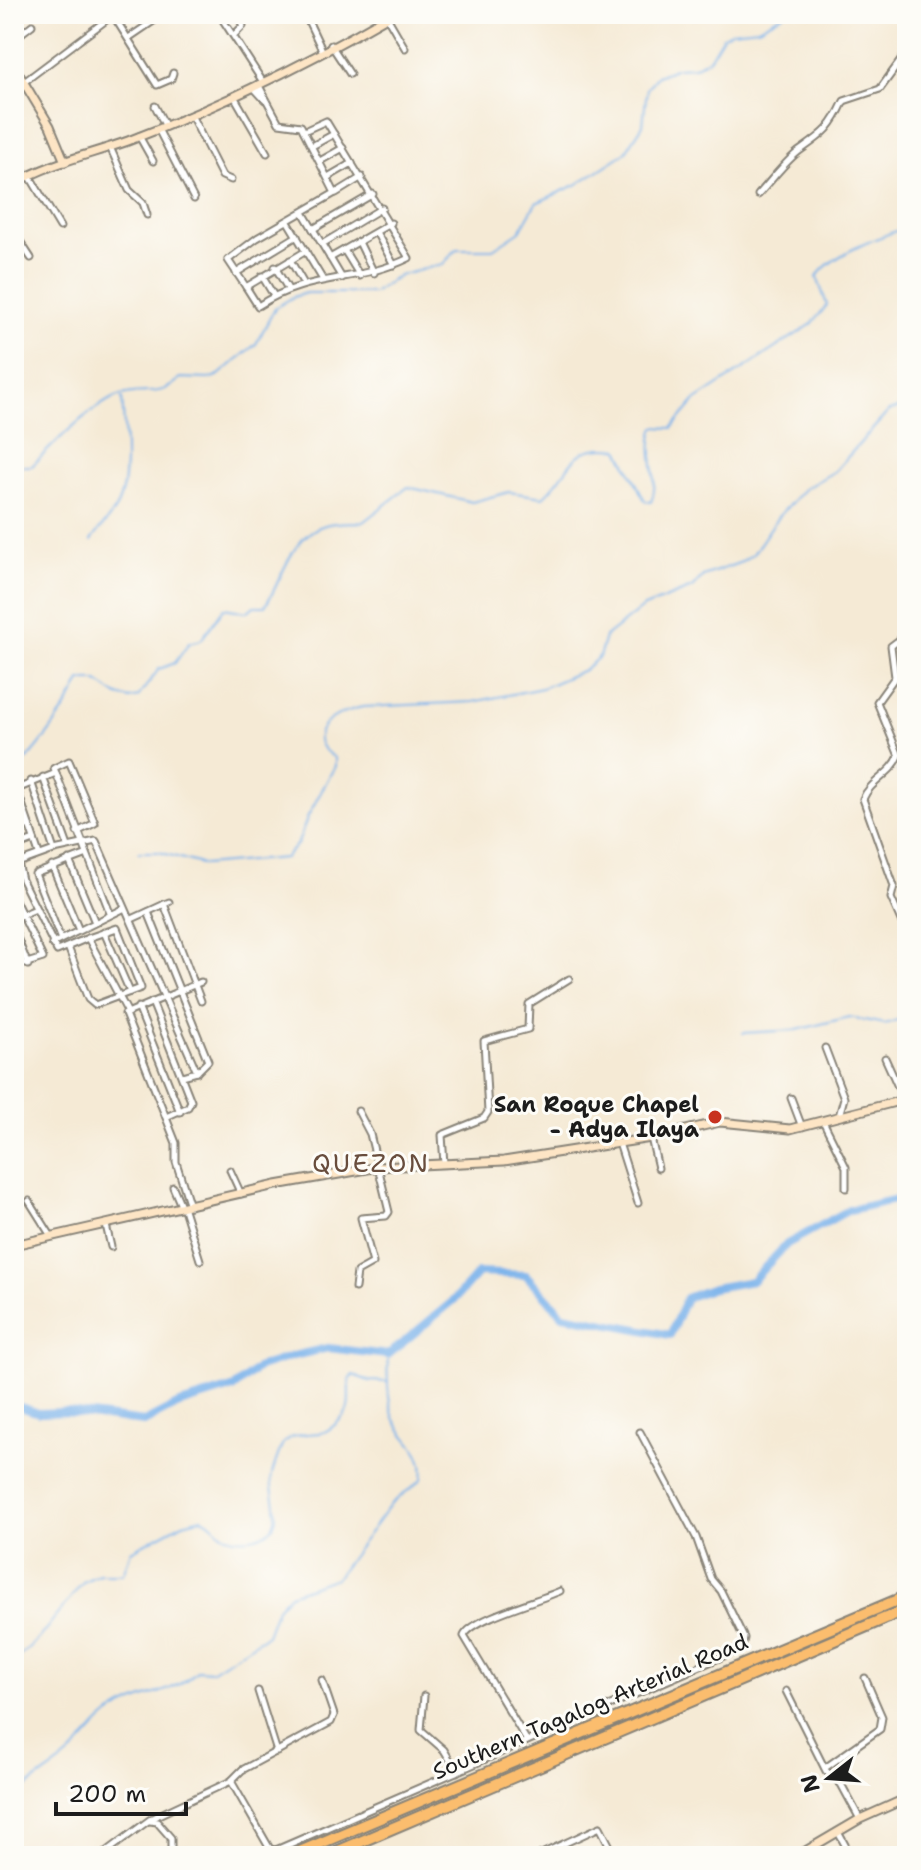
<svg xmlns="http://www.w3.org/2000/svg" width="921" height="1870" viewBox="0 0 921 1870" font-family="'Shantell Sans',sans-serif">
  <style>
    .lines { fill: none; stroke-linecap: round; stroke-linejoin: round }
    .stream { stroke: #7cb3eb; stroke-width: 2 }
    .river { stroke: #7cb3eb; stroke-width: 8 }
    .street-casing { stroke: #888378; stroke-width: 9 }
    .secondary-casing { stroke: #888378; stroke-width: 11 }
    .highway-casing { stroke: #888378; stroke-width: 14 }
    .street { stroke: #fff; stroke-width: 5 }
    .secondary { stroke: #fde5c5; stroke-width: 7 }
    .highway { stroke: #fbbd6e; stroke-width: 10 }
    .poi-dot { fill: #c8321e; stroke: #fdfcf7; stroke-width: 3 }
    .labels { text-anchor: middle; stroke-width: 6; stroke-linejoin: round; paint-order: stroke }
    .poi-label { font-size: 22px; font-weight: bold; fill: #1c1c1c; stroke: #fdfcf7; text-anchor: end }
    .street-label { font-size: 22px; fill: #1c1c1c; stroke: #fdfcf7 }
    .quarter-label { font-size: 26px; letter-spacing: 2px; fill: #684d3d; stroke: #fdfcf7 }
  </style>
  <rect width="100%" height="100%" fill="#fdfcf7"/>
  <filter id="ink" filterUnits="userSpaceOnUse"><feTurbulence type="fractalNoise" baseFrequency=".0125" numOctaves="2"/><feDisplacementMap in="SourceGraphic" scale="16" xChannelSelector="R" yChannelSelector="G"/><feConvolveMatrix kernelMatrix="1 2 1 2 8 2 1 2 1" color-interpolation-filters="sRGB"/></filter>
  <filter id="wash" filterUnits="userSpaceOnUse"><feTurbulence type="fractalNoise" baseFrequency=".006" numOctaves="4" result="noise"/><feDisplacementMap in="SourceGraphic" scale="32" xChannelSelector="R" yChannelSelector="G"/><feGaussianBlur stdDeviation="1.8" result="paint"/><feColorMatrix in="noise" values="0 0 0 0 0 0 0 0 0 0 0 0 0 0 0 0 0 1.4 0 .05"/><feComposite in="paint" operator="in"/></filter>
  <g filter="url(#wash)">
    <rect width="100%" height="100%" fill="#f5ead5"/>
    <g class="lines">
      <!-- stream -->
      <g class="stream">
        <path d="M14 466H32C54 444 87 409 116 397 141 386 160 401 180 378L209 379 219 375 256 344 275 308 293 297 306 293H373L398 276 443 264 457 249H493L520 231 536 203 576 185 625 153 643 125 647 88 657 76 677 68 694 67 709 59 723 36 732 31 758 28 784 14"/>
        <path d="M91 541C98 530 108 521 114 511 131 485 124 428 122 398"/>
        <path d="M14 771C36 755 70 704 81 681H96L118 696 130 699 138 697 159 669 175 663 189 643 201 640 224 608 247 612 254 606H265C282 581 291 534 325 525 338 521 350 523 363 522L408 487 472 502 509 492 543 497C574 470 568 442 619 449L645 501 651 502C661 477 645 453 655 427L672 428 696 400 812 324 827 305 817 277C829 255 882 236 907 227"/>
        <path d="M897 771 907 765"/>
        <path d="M139 852H159L204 865 285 858 298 843 308 816 335 766V758C296 735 336 711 363 707L473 702 542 688 584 670 599 657 605 637 642 608 692 588 703 576 739 563 753 554 778 517 804 489 835 471 889 411 907 406"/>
        <path d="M743 1033 797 1030 849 1017 885 1024 907 1017"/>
        <path d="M14 1661 38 1639 83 1582 99 1574H123L131 1551 183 1523 202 1518C213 1522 217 1532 227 1536 237 1540 246 1539 256 1537 292 1528 267 1493 272 1474 274 1466 279 1453 282 1445 288 1434 310 1434 321 1433 328 1432 336 1424 341 1419 356 1406 343 1387 353 1375L369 1381 388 1382"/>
        <path d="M14 1797C30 1783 47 1773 63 1761 83 1746 96 1722 117 1710 149 1691 169 1697 198 1670L211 1671 267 1635 277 1608 290 1594 336 1578 390 1505 422 1479C427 1447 400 1440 392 1412 387 1394 387 1373 388 1355"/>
      </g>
      <!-- river -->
      <path class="river" d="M14 1405 39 1413 67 1412 144 1422 177 1405 235 1387 259 1367 293 1356 328 1348 388 1355 453 1301 478 1273 526 1275 563 1315 670 1335 686 1298 713 1288 752 1281 787 1244 849 1210 907 1197"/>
    </g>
  </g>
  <g filter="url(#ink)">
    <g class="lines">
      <!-- street casing -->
      <g class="street-casing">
        <g id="street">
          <path d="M219 14 263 82"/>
          <path d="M305 14 322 50"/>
          <path d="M387 17 405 48"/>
          <path d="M235 34 243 26 237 14"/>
          <path d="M130 37 155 20"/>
          <path d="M14 39 32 25"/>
          <path d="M331 45 350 74"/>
          <path d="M24 82 113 15 157 85 171 79 173 73"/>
          <path d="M258 84 279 123 301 126 335 193 257 238 228 260 246 287 306 251"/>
          <path d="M253 87 265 100"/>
          <path d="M234 96 267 153"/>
          <path d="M155 106 165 125"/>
          <path d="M191 115 222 176 231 180"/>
          <path d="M158 129 194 199"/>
          <path d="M139 136 153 161"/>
          <path d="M312 146 334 134"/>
          <path d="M110 147 129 190 143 203 147 215"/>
          <path d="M320 161 343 148"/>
          <path d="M29 175 60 227"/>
          <path d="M328 177 352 163"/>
          <path d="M336 193 362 177"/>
          <path d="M758 195C771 181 783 164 798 152 823 134 831 130 844 101L880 89 907 52"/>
          <path d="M304 214 342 278"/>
          <path d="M288 222 323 280"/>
          <path d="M313 229 373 194"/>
          <path d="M14 232 31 258"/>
          <path d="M376 232 394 265"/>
          <path d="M359 242 374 273"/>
          <path d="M322 244 382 208"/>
          <path d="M344 250 360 276"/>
          <path d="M330 258 391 223"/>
          <path d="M290 260 304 284"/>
          <path d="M275 267 288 289"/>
          <path d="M236 273 297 236"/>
          <path d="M262 276 274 296"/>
          <path d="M246 287 258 306C309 272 356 284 409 258L326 121 304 131"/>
          <path d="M907 634 891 646 895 677 877 702 899 756C892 774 870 781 863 799L894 886 891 898 907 934"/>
          <path d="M43 777 68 846"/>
          <path d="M31 781 54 850"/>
          <path d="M14 831 29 825"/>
          <path d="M77 832 95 823 69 761 54 768 110 913"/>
          <path d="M18 846 34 840"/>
          <path d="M39 854 17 789 56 773"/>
          <path d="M69 860 94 920"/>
          <path d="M52 866 78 928"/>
          <path d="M14 898 43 958 14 967"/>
          <path d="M164 904 201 1001"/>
          <path d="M148 912 208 1061 197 1072"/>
          <path d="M14 918 36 909"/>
          <path d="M132 919 169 902"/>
          <path d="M14 930 28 965"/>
          <path d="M104 932 130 992"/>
          <path d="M60 937 35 874 85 855"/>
          <path d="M52 944 123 909"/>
          <path d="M68 947 88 999 95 1005 141 988 117 928 88 938"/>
          <path d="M152 1002 191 1101 188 1107 166 1117"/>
          <path d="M138 1007 180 1112"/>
          <path d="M127 1011 88 938 57 951 22 880 18 863 54 850 96 841 197 1072 182 1076"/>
          <path d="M825 1048 844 1098 839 1116"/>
          <path d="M885 1058 904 1100"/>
          <path d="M791 1098 802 1127"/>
          <path d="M823 1121 846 1167V1188"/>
          <path d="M651 1138 658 1168"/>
          <path d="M619 1143 638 1203"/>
          <path d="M444 1164 442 1135 484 1118 488 1112 484 1041 528 1029 529 1004 569 979"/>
          <path d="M230 1170 241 1194"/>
          <path d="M173 1187 182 1208"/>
          <path d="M29 1201 51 1236"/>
          <path d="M190 1206 176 1162V1143L125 1014 201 982"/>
          <path d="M184 1209 200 1260"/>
          <path d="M106 1225 111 1247"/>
          <path d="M355 1288 357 1272 373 1263 361 1218 386 1216 389 1212 370 1134 358 1111"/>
          <path d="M258 1691 277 1752"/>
          <path d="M786 1691 826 1771 841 1784 860 1819"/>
          <path d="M424 1696 421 1730 444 1750 457 1772"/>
          <path d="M527 1741 464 1636C472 1618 541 1600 560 1591"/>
          <path d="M825 1768 880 1729 882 1717 865 1678"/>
          <path d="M231 1781 242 1770 331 1722 334 1715 322 1680"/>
          <path d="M150 1821 157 1822 171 1838V1856"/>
          <path d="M838 1832 851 1856"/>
          <path d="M101 1856 152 1818 231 1781 270 1849 276 1850 742 1648 744 1638 721 1591 711 1579 696 1537 640 1432"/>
          <path d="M353 1856H354"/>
          <path d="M537 1856 600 1827 615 1856"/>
        </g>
      </g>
      <!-- secondary casing -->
      <g class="secondary-casing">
        <g id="secondary">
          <path d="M14 66 50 126 65 162"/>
          <path d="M14 184C49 163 89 155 128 141 218 107 308 63 392 14"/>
          <path d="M14 1245 276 1185 379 1167 504 1161 651 1138 720 1122 790 1129 907 1099"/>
          <path d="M797 1856 860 1819 907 1798"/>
        </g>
      </g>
      <!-- highway casing -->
      <g class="highway-casing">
        <g id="highway">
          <path d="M290 1856 907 1596"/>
          <path d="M327 1856 907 1609"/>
        </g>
      </g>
      <!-- street -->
      <use href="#street" class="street"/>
      <!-- secondary -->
      <use href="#secondary" class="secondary"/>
      <!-- highway -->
      <use href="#highway" class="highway"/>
    </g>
  </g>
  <!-- markers -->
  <circle class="poi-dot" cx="715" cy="1117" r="8"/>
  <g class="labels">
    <!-- poi labels -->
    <g class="poi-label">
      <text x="699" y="1112">San Roque Chapel<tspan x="699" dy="25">- Adya Ilaya</tspan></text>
    </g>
    <!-- street labels -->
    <g class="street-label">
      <text transform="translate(590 1706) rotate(-23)" y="8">Southern Tagalog Arterial Road</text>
    </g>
    <!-- quarter labels -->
    <g class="quarter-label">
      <text x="371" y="1172">QUEZON</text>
    </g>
  </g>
  <!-- margin -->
  <rect width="921" height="1870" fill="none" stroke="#fdfcf7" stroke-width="48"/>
  <!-- north arrow -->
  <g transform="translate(829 1778) rotate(253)" stroke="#fdfcf7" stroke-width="6" paint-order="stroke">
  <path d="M0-6L14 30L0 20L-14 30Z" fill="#1c1c1c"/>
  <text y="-12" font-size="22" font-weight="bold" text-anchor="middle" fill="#1c1c1c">N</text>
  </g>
  <!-- scale -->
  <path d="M56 1802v12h130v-12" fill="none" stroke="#1c1c1c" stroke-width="4"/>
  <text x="68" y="1802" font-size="24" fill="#1c1c1c" stroke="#fdfcf7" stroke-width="6" paint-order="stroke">200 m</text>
</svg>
